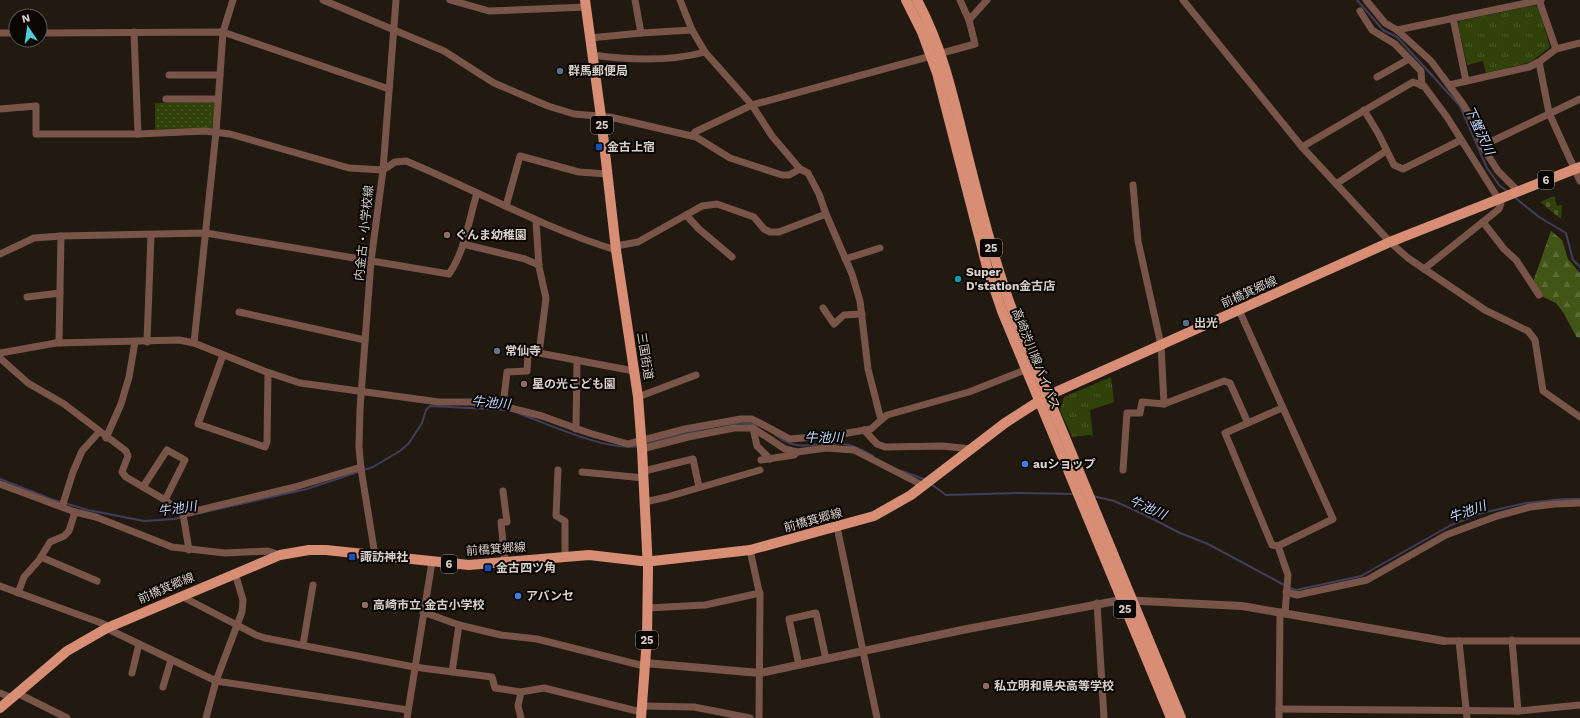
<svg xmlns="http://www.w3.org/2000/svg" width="1580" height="718" viewBox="0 0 1580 718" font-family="'Work Sans','Noto Sans JP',sans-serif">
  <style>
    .grass { fill: url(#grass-tufts) }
    .forest { fill: url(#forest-firs) }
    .cemetery { fill: url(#cemetery-stones) }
    .park { fill: url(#park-dots) }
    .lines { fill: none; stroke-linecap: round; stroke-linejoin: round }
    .stream { stroke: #403e5a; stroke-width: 2 }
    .minor { stroke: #795549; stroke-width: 7 }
    .tertiary { stroke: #795549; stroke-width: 8 }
    .primary { stroke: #d88e74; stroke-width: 10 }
    .service-dot { fill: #5c6f8a; stroke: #090603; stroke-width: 1.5 }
    .transit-dot { fill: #1a4fb4; stroke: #090603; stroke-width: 1.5 }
    .education-dot { fill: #8d6e63; stroke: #090603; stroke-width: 1.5 }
    .culture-dot { fill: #0f9aa8; stroke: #090603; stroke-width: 1.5 }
    .worship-dot { fill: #6b7280; stroke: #090603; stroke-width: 1.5 }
    .shop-dot { fill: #3f7fe0; stroke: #090603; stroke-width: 1.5 }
    .labels { text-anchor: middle; stroke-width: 4; stroke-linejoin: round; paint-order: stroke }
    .shield { fill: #090603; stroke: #98938e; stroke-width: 1 }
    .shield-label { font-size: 11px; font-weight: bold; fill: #d6d0c9 }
    .poi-label { font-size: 12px; font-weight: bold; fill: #d6d0c9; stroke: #090603; text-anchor: start }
    .street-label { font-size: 12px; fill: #d6d0c9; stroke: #090603 }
    .water-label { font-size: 13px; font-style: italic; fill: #c2d7fd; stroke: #090603 }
  </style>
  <defs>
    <pattern id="grass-tufts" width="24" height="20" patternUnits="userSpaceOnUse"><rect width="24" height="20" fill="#304209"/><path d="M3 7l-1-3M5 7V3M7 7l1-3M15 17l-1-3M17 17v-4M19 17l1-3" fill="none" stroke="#4d5c2c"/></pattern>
    <pattern id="forest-firs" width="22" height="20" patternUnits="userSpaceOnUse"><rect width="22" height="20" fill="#415616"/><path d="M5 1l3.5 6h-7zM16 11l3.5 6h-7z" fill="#5c6d37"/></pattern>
    <pattern id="cemetery-stones" width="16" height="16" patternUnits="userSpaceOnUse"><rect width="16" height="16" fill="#304209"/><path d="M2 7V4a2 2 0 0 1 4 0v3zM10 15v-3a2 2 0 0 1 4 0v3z" fill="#4d5c2c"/></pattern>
    <pattern id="park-dots" width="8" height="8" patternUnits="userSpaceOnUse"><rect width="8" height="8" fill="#304209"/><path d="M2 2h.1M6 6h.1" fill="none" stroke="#4d5c2c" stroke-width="1.8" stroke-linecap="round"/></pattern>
  </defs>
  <rect width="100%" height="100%" fill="#221a10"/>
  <!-- grass -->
  <g class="grass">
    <path d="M1535 5 1538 7 1550 47 1531 62 1486 73 1483 61 1467 65 1458 24 1460 21Z"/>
    <path d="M1111 377 1114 402 1090 410 1093 436 1089 435 1072 437 1060 410 1064 397Z"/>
  </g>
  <!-- forest -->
  <path class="forest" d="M1551 231 1562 240 1568 259 1580 273V337L1577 338 1563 312 1556 303 1541 296 1533 282Z"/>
  <!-- cemetery -->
  <path class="cemetery" d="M1554 196 1557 206 1562 205 1561 219 1540 202Z"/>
  <!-- park -->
  <path class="park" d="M215 102 214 126 212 128 155 129V103Z"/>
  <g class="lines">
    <!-- stream -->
    <g class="stream">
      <path d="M1357 0 1383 30 1397 37 1460 106 1487 168 1499 185 1508 192"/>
      <path d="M1513 196 1539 217 1566 233 1573 260 1580 267"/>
      <path d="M518 413C548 424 608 452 638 446"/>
      <path d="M775 435C801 455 817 440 844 444 855 445 864 451 873 456"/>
      <path d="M644 445C669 438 735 417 757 425"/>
      <path d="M902 471 926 480"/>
      <path d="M0 479 51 499 88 510 144 521 174 519 307 489 373 467 400 451 409 443 422 423 426 410 430 406 508 410"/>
      <path d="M931 484 946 495 1019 493 1075 494"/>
      <path d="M1093 496 1114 501 1143 514 1180 533 1208 544 1286 586"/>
      <path d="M1290 588 1296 590 1361 576 1451 525 1482 513 1526 503 1564 499H1580"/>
    </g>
    <!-- minor -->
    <g class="minor">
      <path d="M323 0 444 51 494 83 548 106 574 114 610 117 696 137 730 158 782 175H789L800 169"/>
      <path d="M450 0 489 11 586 7"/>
      <path d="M635 0 641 33"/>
      <path d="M1183 0 1302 147 1390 242 1408 258 1485 310 1528 331 1535 340 1543 391 1580 417"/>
      <path d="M1366 0 1385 23 1397 30 1431 61 1463 104 1473 121 1482 146 1498 171 1518 191"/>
      <path d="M1539 0 1556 49"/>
      <path d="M1360 11 1372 30 1395 44 1421 71 1422 86"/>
      <path d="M1453 18 1466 81"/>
      <path d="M969 20 987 0"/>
      <path d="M1397 30 1541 0"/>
      <path d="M134 32 138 134"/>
      <path d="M0 33H16"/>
      <path d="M40 33 223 32 389 89"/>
      <path d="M590 38 641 33 692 30"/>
      <path d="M592 55C629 60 669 62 705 52"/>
      <path d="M1539 62 1549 113 1580 181"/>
      <path d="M169 75H220"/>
      <path d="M1377 77 1409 59"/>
      <path d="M1449 85 1529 67 1539 62 1556 49 1580 43"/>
      <path d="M166 99H218"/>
      <path d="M0 109 36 106V134H138L205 131 230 134 349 168 383 170 395 162 406 161C476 190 543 228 616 250"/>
      <path d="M1364 110 1378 133 1394 165 1403 169 1461 140"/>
      <path d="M692 136 695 132 752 105 975 44 969 20 960 0"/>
      <path d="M1482 146 1580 99"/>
      <path d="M1302 147 1413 82 1424 86 1447 117 1501 203 1499 209 1424 269"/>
      <path d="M1336 184 1386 151"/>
      <path d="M1133 185 1138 241 1161 345 1164 404 1224 381 1230 383 1248 423 1225 433 1272 545 1278 546 1333 519 1239 310"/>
      <path d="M506 206 520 156 579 172 607 174"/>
      <path d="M686 215 699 229 732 257"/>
      <path d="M536 221 539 267 546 298 539 353 634 371"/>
      <path d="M1483 222 1504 249 1516 260 1539 295"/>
      <path d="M463 244 525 259 539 265"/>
      <path d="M616 246 638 242 702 206 717 204 754 217 764 229 770 232H779L826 214"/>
      <path d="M0 254 34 238 61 236 206 233 449 274C465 251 469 219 477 193"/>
      <path d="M845 259 880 248"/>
      <path d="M27 297 60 293"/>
      <path d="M823 308 834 324 844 315 862 314"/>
      <path d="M239 312 365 340"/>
      <path d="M147 342 151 235"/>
      <path d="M59 343 61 236"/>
      <path d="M194 343 216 132 223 32 233 0"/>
      <path d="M0 353 56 343 179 340 194 343 264 371 300 383 439 402H471L503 406 542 416 589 433 628 444 685 429 741 419H752L790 439 836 435 871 429 881 420 868 369 860 301 852 274 826 214 819 194 808 173 800 169 772 136 752 105 705 52 692 30 680 0"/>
      <path d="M223 355 198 424 265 447 267 442 268 373"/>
      <path d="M0 358 28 383 64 404 126 451 128 456 122 472 126 477 165 500 183 514 189 550"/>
      <path d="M638 397 696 375"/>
      <path d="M503 406 507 372 527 371 528 354 539 353"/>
      <path d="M881 420 887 415 969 392 1025 370"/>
      <path d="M1248 423 1282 408"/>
      <path d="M753 428 757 446 770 459"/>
      <path d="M576 429 577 360"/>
      <path d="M864 430 877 444 885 447 943 446 971 449"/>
      <path d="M106 438 121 404 129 377 135 342"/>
      <path d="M642 449 688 437 734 428H753L785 449 797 452 826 448 854 450 924 486"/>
      <path d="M761 460 794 455 797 452"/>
      <path d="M558 470 556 516 565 521V556"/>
      <path d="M1123 470 1127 413H1140L1142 402 1164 404"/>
      <path d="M644 471 693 459 699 487"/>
      <path d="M582 472 644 478"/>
      <path d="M0 484 75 512 96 517 172 547 225 553 268 551 280 555"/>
      <path d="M143 487 167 450 185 460 165 500"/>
      <path d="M503 491 507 522H501L505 563"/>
      <path d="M645 502 667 497 760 470"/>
      <path d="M62 507 73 472 82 451 99 432"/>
      <path d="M183 514 295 487 361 467"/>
      <path d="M837 527 877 718"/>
      <path d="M1278 546 1288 575 1285 613"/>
      <path d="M750 550 760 596 759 718"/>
      <path d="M375 555 361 469 359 447 360 409 371 261 383 170 396 0"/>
      <path d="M41 557 97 581"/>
      <path d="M0 586 104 624 110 630 216 681 408 710"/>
      <path d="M1286 592 1297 595 1367 580 1446 535 1497 516 1530 507 1555 504 1580 503"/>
      <path d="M18 593 24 577 39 560 50 542 64 536 69 531 75 512"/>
      <path d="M181 596 256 635 265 638 414 667 492 677 495 688 521 692 544 688 641 712"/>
      <path d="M1097 603 1104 718"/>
      <path d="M647 608 705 605 760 593"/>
      <path d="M423 612 459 625 501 635 537 639 640 665 645 663"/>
      <path d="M1512 640 1518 711"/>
      <path d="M1444 641H1580"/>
      <path d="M1459 641 1467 718"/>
      <path d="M303 645 313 585"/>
      <path d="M799 665 789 619 816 613 826 659"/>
      <path d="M452 672 459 625"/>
      <path d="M132 673 139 644"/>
      <path d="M163 687 171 660"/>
      <path d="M0 693 12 698"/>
      <path d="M17 693 67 718"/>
      <path d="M642 706 694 707 750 718"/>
      <path d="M1279 709 1518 711 1580 705"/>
      <path d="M206 718 216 681 242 612 243 600 235 573"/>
      <path d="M407 718 432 562"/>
      <path d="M521 718 518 706 521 692"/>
      <path d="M1279 718 1280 612"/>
    </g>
    <!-- tertiary -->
    <path class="tertiary" d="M645 663 760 673 962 630 1121 600 1242 606 1444 641"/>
    <!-- primary -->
    <g class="primary">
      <path d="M585 0 601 117 616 250 638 397 642 449 648 570 647 638 641 718"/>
      <path d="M906 0 922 32 937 73 987 267 1002 311 1171 718"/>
      <path d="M917 0C943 48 954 100 967 153 980 205 993 257 1011 307L1181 718"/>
      <path d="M0 708 67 651 107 628 280 555 309 550H326L469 565 589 555 641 561H653L750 550 874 516 911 495 1005 423 1047 396 1390 242 1580 167"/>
    </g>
  </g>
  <!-- markers -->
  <g class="service-dot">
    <circle cx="560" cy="71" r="4"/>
    <circle cx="1186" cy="323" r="4"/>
  </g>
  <g class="transit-dot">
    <rect x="595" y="143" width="8" height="8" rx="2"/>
    <rect x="348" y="553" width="8" height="8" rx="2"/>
    <rect x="484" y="564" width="8" height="8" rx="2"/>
  </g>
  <g class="education-dot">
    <circle cx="447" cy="235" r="4"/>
    <circle cx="524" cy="384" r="4"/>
    <circle cx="365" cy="605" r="4"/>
    <circle cx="986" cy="686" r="4"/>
  </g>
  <circle class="culture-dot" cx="958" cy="279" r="4"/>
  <circle class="worship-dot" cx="497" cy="351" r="4"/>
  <g class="shop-dot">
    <circle cx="1025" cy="464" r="4"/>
    <circle cx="518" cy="596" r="4"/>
  </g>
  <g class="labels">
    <!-- shield labels -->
    <g class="shield">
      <rect x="591" y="116" width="22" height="18" rx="3"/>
      <rect x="1538" y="171" width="16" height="18" rx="3"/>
      <rect x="980" y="239" width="22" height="18" rx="3"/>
      <rect x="441" y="555" width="16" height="18" rx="3"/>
      <rect x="1114" y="600" width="22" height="18" rx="3"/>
      <rect x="636" y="631" width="22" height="18" rx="3"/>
    </g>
    <g class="shield-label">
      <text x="602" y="129">25</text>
      <text x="1546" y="184">6</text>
      <text x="991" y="252">25</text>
      <text x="449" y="568">6</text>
      <text x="1125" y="613">25</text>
      <text x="647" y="644">25</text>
    </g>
    <!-- poi labels -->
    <g class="poi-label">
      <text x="568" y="75">群馬郵便局</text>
      <text x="607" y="151">金古上宿</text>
      <text x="455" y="239">ぐんま幼稚園</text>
      <text x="966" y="276">Super<tspan x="966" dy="14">D'station金古店</tspan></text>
      <text x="1194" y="327">出光</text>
      <text x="505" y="355">常仙寺</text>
      <text x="532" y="388">星の光こども園</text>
      <text x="1033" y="468">auショップ</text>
      <text x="360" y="561">諏訪神社</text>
      <text x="496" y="572">金古四ツ角</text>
      <text x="526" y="600">アバンセ</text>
      <text x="373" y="609">高崎市立 金古小学校</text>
      <text x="994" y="690">私立明和県央高等学校</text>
    </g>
    <!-- street labels -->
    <g class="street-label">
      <text transform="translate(364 233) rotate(-84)" y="4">内金古・小学校線</text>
      <text transform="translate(1249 292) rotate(-24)" y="4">前橋箕郷線</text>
      <text transform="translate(645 356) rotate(81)" y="4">三国街道</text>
      <text transform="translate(1036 359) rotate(68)" y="4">高崎渋川線バイパス</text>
      <text transform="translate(813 520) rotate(-15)" y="4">前橋箕郷線</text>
      <text transform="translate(496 549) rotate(-4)" y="4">前橋箕郷線</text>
      <text transform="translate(166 588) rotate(-23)" y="4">前橋箕郷線</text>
    </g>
    <!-- water labels -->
    <g class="water-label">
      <text transform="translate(1480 130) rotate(65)" y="5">下蟹沢川</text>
      <text transform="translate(491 402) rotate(5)" y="5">牛池川</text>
      <text x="824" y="442">牛池川</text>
      <text transform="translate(1148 507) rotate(24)" y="5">牛池川</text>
      <text transform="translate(177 508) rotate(-8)" y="5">牛池川</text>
      <text transform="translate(1467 511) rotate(-20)" y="5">牛池川</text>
    </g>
  </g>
  <!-- north arrow -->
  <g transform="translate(28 28) rotate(347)"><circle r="19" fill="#090603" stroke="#5b5752"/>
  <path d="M0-3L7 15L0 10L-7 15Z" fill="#51ccd5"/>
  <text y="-6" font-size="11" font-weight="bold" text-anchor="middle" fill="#d6d0c9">N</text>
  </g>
</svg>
